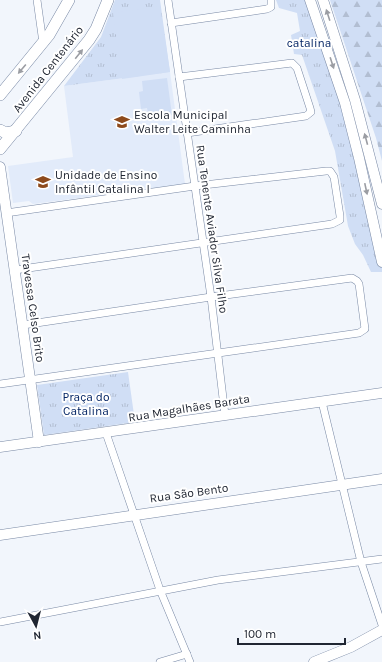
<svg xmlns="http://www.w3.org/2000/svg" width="382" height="662" viewBox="0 0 382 662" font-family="Karla,sans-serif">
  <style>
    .built { fill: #e2ebfa }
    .forest { fill: url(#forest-firs) }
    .park { fill: url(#park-tufts) }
    .pitch { fill: #d0def5 }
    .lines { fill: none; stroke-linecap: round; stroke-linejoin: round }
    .street-casing { stroke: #7888a4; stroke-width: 8 }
    .secondary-casing { stroke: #7888a4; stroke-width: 11 }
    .primary-casing { stroke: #7888a4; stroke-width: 12 }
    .street { stroke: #fff; stroke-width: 7 }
    .secondary { stroke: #fff; stroke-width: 10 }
    .primary { stroke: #fff; stroke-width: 11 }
    .oneway { fill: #9b9da3 }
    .labels { text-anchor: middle; stroke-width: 4; stroke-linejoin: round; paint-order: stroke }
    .park-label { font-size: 12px; fill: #032464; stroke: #fff }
    .street-label { font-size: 12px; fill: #202632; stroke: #fff }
    .poi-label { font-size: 12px; fill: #202632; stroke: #fff; text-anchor: start }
  </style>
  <defs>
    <pattern id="forest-firs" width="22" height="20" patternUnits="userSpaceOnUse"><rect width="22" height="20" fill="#d0def5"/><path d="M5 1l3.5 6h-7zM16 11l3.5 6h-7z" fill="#b2bed2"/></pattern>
    <pattern id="park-tufts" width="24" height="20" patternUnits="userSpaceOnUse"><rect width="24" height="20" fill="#d0def5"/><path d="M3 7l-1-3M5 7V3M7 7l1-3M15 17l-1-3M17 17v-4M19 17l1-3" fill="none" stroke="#b2bed2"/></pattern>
  </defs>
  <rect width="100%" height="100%" fill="#f2f6fc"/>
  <!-- built -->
  <path class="built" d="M170 72 185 184 33 204 29 201 13 203 8 166 73 157 64 86Z"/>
  <!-- forest -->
  <path class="forest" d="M330 0H382V161L376 138Z"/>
  <!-- park -->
  <g class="park">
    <path d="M115 0H160L170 72 64 86 101 37Z"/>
    <path d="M276 0H308L334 70 382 253V272H371L363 255 355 244 348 226 335 151 302 55 294 54 291 35 300 31 297 13 279 8Z"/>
    <path d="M128 372 135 422 44 435 37 385Z"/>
  </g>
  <!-- pitch -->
  <g class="pitch">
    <path d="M160 6 170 72 122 79 113 13Z"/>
    <path d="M167 78 172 115 149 118 147 108 141 109 139 92 143 91 142 81Z"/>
  </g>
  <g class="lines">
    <!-- street casing -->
    <g class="street-casing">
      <g id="street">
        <path d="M37 0 43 43"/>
        <path d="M168 0 211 297 225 415"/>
        <path d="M171 23 267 9 271 7V0"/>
        <path d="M179 77 292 63 297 68 310 108 311 112 306 116 187 133"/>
        <path d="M6 213 195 186 326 171H330L334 177 340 216V220L332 224 15 270"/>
        <path d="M0 384 359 333 365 329 359 284 357 281 352 278 211 297 23 325"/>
        <path d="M322 402 361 562 382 625"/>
        <path d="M106 433 160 590 190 662"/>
        <path d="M0 622 218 580 382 559"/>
        <path d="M160 662 187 654"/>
      </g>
    </g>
    <!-- secondary casing -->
    <g class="secondary-casing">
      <g id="secondary">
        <path d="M310 0 345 103 359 158 382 262"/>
        <path d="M323 0 355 100 382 204"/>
        <path d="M0 167 39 442"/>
        <path d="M0 447 382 393"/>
        <path d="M0 535 382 479"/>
        <path d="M314 662 351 647 382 630"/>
      </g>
    </g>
    <!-- primary casing -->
    <g class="primary-casing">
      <g id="primary">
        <path d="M0 95 49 35 69 0"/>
        <path d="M0 130 6 133 16 131"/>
        <path d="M0 149 89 40 96 29 108 0"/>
      </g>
    </g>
    <!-- street -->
    <use href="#street" class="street"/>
    <!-- secondary -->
    <use href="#secondary" class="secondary"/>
    <!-- primary -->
    <use href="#primary" class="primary"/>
  </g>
  <!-- one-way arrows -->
  <defs><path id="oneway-solid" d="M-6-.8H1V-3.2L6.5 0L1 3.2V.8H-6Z"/></defs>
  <g class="oneway">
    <use href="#oneway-solid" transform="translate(328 15) rotate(-108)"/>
    <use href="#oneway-solid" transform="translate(79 54) rotate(-51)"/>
    <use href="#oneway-solid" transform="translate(332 63) rotate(72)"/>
    <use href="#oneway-solid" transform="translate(22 69) rotate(130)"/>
    <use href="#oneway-solid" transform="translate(366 139) rotate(-105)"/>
    <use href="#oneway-solid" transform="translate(366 189) rotate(78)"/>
  </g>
  <!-- icons -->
  <defs>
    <g id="school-bare" transform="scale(1.2)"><path d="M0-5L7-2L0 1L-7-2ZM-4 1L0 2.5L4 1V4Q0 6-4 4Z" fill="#8d4a1c" stroke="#fff" stroke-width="2.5" paint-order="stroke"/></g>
  </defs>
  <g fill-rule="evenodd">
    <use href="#school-bare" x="122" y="122"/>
    <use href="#school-bare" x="43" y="182"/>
  </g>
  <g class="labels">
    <!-- park labels -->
    <g class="park-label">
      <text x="309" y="47">catalina</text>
      <text x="86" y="401">Praça do<tspan x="86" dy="14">Catalina</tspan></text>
    </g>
    <!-- street labels -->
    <g class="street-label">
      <text transform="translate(48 69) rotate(-52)" y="4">Avenida Centenário</text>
      <text transform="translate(212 229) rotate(82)" y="4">Rua Tenente Aviador Silva Filho</text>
      <text transform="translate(33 308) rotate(82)" y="4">Travessa Celso Brito</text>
      <text transform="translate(189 408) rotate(-9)" y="4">Rua Magalhães Barata</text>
      <text transform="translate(189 493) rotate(-8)" y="4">Rua São Bento</text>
    </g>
    <!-- poi labels -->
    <g class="poi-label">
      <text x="134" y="119">Escola Municipal<tspan x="134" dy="14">Walter Leite Caminha</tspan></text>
      <text x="55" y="179">Unidade de Ensino<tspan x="55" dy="14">Infântil Catalina I</tspan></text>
    </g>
  </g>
  <!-- north arrow -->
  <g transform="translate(36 626) rotate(173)" stroke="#ffffff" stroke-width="3" paint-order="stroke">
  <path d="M0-3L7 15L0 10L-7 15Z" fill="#202632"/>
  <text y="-6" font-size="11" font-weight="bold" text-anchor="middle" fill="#202632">N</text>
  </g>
  <!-- scale -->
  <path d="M238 638v6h107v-6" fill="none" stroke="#202632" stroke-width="2"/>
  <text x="244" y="638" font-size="12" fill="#202632" stroke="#ffffff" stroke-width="3" paint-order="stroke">100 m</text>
</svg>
